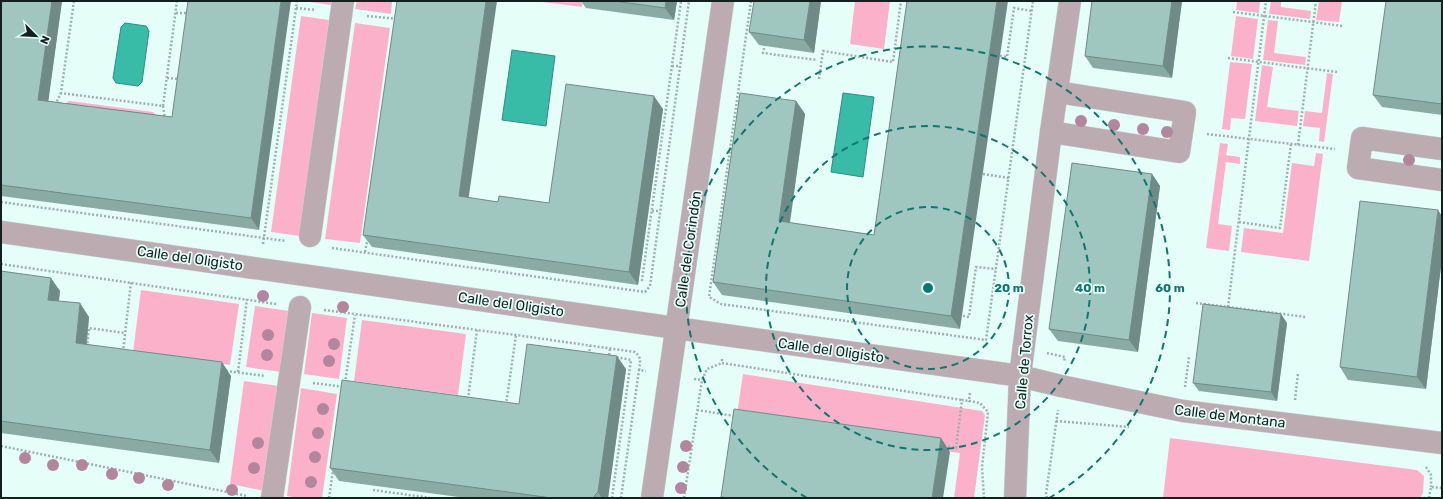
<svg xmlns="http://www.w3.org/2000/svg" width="1443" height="499" viewBox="0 0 1443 499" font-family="Rubik,sans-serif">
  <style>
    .green { fill: #fbb1ca }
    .water { fill: #38bca8; stroke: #2d8e7f }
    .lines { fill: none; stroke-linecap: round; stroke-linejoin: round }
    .street-casing { stroke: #c4dbd5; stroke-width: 23 }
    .path { stroke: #9cb1ac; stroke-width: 2.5; stroke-dasharray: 2 2; stroke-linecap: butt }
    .street { stroke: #bcacb1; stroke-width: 22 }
    .tree { fill: #b4869d }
    .wall { fill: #8aaba4 }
    .shaded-wall { fill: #708b86 }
    .building { fill: #a0c7bf; stroke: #708b86 }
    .ring { fill: none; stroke: #0f766e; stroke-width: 2; stroke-dasharray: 7 5 }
    .labels { text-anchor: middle; stroke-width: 3.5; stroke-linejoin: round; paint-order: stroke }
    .street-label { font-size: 14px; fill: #12211e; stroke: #e6fef8 }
    .centre { fill: #0f766e; stroke: #e6fef8; stroke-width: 2 }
    .ring-label { font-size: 12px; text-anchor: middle; font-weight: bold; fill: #0f766e; stroke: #e6fef8; stroke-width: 3.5; stroke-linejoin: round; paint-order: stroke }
  </style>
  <rect width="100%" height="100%" fill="#e6fef8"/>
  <!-- green -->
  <g class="green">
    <path d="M302 1H331V5Z"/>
    <path d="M357 1H392L391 14 355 9Z"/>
    <path d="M534 1H583L582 7Z"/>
    <path d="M855 1H890L884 49 850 44Z"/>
    <path d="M1237 1H1260L1259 13 1236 10Z"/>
    <path d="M1271 1H1281V7L1311 11 1310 19 1269 14Z"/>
    <path d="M1319 1H1342L1339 22 1316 20Z"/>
    <path d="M301 16 329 20 300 236 271 232Z"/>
    <path d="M1236 16 1258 19 1253 59 1231 56Z"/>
    <path d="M1268 20 1278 21 1274 53 1306 57 1305 65 1263 60Z"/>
    <path d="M355 23 390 28 360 243 325 239Z"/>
    <path d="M1230 62 1252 64 1245 119 1231 118 1230 130 1222 129Z"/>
    <path d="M1262 65 1273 67 1267 107 1299 111 1297 126 1255 121Z"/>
    <path d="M1327 73 1333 74 1324 142 1319 141 1320 128 1303 126 1305 111 1322 113Z"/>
    <path d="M70 101 153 112 155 114 154 126 66 114 67 102Z"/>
    <path d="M1220 143 1228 144 1226 155 1240 157V164L1226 162 1218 224 1232 226 1229 251 1206 248Z"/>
    <path d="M1316 153 1323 154 1309 261 1241 252 1244 228 1283 233 1292 163 1314 166Z"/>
    <path d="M141 290 239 304 230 365 133 352Z"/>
    <path d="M255 306 289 311 281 372 246 367Z"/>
    <path d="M312 313 347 318 339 379 304 374Z"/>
    <path d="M362 320 466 334 458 395 354 381Z"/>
    <path d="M743 374 982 411 985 415 974 498H954L960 453 736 421Z"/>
    <path d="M244 381 279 386 265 491 230 484Z"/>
    <path d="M301 388 337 394 322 498H298L287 496Z"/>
    <path d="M1170 438 1417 470 1424 476 1423 493 1420 498H1163Z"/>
  </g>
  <!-- water -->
  <g class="water">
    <path d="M125 23 146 26 149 31 142 82 138 86 116 83 113 78 121 27Z"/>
    <path d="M512 50 555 56 546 126 502 120Z"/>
    <path d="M843 93 874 97 863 177 831 172Z"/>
  </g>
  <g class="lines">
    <!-- street casing -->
    <g class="street-casing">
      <g id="street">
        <path d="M1051 132 1179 152 1185 112 1057 92"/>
        <path d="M1442 149 1362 138 1358 168 1442 180"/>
        <path d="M1 232 725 335 1020 376 1061 386 1183 411 1442 443"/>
        <path d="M310 236 343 1"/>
        <path d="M272 498 300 307"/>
        <path d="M652 498 723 1"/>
        <path d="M1015 498 1020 376 1051 132 1070 1"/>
      </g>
    </g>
    <!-- path -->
    <g class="path">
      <path d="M74 1 61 93 163 106 177 1"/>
      <path d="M751 1 709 297 721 304 986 340 1033 1"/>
      <path d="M296 8 316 10"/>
      <path d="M1233 12 1343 26"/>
      <path d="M176 13H189"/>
      <path d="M367 16 398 19"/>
      <path d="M765 44 763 53 817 60"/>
      <path d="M1000 56 1007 57 1014 8 1032 11"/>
      <path d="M1228 58 1337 72"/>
      <path d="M672 66H680"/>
      <path d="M167 78 179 79"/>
      <path d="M819 79 823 51 893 62 901 1"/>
      <path d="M55 105 61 93"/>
      <path d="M163 106 165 119"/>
      <path d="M1207 134 1335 149"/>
      <path d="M1298 145 1316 1"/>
      <path d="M983 174 1009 178"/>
      <path d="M1 202 286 241"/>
      <path d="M652 211H660"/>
      <path d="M1239 222 1280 228 1291 144"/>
      <path d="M263 244 297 1"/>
      <path d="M332 248 645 292 650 286 689 1"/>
      <path d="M365 252 368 237"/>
      <path d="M1 264 276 304"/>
      <path d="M637 279 642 280 681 1"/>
      <path d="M1196 303 1306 317"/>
      <path d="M1228 307 1266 1"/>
      <path d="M324 310 516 335 635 352C642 358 640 362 639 370L646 371"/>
      <path d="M963 316 969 317 976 267 996 269"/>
      <path d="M87 347 89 328 125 333"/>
      <path d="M610 349 609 356 611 357"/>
      <path d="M123 352 131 282"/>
      <path d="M1047 353 1065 357 1064 361"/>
      <path d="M589 355 590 346"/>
      <path d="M722 359V363L962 400"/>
      <path d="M226 371 265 376"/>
      <path d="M238 372 247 299"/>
      <path d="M694 379 702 380"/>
      <path d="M313 383 344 387"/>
      <path d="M345 383 355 315"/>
      <path d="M1185 387 1189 357"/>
      <path d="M970 393 969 401 980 403 988 412 982 467 984 498"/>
      <path d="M468 399 477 330"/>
      <path d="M1295 400 1298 373"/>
      <path d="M506 405 516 335"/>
      <path d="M697 410 735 416"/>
      <path d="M1056 421 1129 427"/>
      <path d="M1 446 247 496"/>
      <path d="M944 446 956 448 962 400 969 401"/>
      <path d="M1426 467 1431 475V487"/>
      <path d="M373 490 431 498"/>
      <path d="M329 498 333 470"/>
      <path d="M612 498 631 360 616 357"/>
      <path d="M621 498 639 370"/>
      <path d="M684 498 702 380 707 369 722 363"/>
      <path d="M1047 498 1046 494 1058 410"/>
      <path d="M1429 498 1431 487 1442 488"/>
    </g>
    <!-- street -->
    <use href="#street" class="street"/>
  </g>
  <!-- trees -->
  <g class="tree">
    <circle cx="1081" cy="121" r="6"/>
    <circle cx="1114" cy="125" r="6"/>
    <circle cx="1143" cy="129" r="6"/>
    <circle cx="1167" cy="132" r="6"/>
    <circle cx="1409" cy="160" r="6"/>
    <circle cx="263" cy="296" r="6"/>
    <circle cx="343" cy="307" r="6"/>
    <circle cx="268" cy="335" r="6"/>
    <circle cx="334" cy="344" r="6"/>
    <circle cx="267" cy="355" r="6"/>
    <circle cx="329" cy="361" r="6"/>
    <circle cx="323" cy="409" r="6"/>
    <circle cx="318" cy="433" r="6"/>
    <circle cx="258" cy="443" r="6"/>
    <circle cx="686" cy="446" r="6"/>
    <circle cx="315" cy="457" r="6"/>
    <circle cx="25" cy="458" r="6"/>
    <circle cx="53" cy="465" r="6"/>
    <circle cx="82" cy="465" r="6"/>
    <circle cx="683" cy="467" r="6"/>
    <circle cx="254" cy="468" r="6"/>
    <circle cx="112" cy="474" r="6"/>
    <circle cx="139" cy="478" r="6"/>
    <circle cx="311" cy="482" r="6"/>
    <circle cx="168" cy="485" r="6"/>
    <circle cx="681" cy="488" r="6"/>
    <circle cx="232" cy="490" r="6"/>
  </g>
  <!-- wall -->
  <g class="wall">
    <path d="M2 1H62L48 101 172 117 178 76 259 230 1 196V8Z"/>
    <path d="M581 1H677L674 20 586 8Z"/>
    <path d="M821 1 814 53 759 45 749 32Z"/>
    <path d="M907 1 960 329 722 295 713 282 796 101 805 114 790 223 874 235Z"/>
    <path d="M1092 1H1182L1172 78 1093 68 1085 56Z"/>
    <path d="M1442 1V115L1382 107 1373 95Z"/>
    <path d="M663 109 638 285 372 247 363 235 469 198 498 202 549 203Z"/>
    <path d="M1152 174 1160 186 1138 352 1058 341 1049 329Z"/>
    <path d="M1442 216V258L1426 389 1348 380 1340 367Z"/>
    <path d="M1 271 60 291 59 301 89 317 87 344 231 376 219 463 1 433Z"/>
    <path d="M1287 323 1277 401 1199 391 1193 383Z"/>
    <path d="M626 369 608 498H466L339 481 330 468Z"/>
  </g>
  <!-- shaded-wall -->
  <g class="shaded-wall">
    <path d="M52 1H62L47 111 38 100Z"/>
    <path d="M281 1H291L259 230 251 218Z"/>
    <path d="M486 1H497L467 209 459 196Z"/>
    <path d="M666 1H677L674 20 665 8Z"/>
    <path d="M810 1H821L814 53 804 40Z"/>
    <path d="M997 1H1008L960 329 951 316Z"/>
    <path d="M1172 1H1182L1172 78 1163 66Z"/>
    <path d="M654 96 663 109 638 285 629 272Z"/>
    <path d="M796 101 805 114 788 234 779 221Z"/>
    <path d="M1152 174 1160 186 1138 352 1129 340Z"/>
    <path d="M1438 210 1442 216V258L1426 389 1417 377Z"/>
    <path d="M51 278 60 291 57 313 48 300Z"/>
    <path d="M80 303 89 317 85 356 76 343Z"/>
    <path d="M1281 314 1287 323 1277 401 1271 392Z"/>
    <path d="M617 356 626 369 608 498H602L598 492Z"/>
    <path d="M222 362 231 376 219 463 210 450Z"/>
    <path d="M941 438 950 452 943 498H932Z"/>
  </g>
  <!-- building -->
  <g class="building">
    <path d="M2 1H52L38 100 172 117 188 1H281L251 218 1 185V8Z"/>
    <path d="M397 1H486L459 196 498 202 499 196 549 203 566 84 654 96 629 272 363 235Z"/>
    <path d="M614 1H666L665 8Z"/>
    <path d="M754 1H810L804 40 749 32Z"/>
    <path d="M907 1H997L951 316 713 282 740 93 796 101 779 221 874 235Z"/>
    <path d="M1092 1H1172L1163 66 1085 56Z"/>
    <path d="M1386 1H1442V104L1373 95Z"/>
    <path d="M1072 163 1152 174 1129 340 1049 329Z"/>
    <path d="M1360 201 1438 210 1417 377 1340 367Z"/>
    <path d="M1 271 51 278 48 300 80 303 76 343 222 362 210 450 1 421Z"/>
    <path d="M1203 304 1281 314 1271 392 1193 383Z"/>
    <path d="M527 344 617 356 598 492 595 495 594 498H552L330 468 342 380 519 404Z"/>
    <path d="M734 409 941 438 932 498H731L721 497Z"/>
  </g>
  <!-- distance rings -->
  <g class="ring">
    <circle cx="928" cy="288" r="81"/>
    <circle cx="928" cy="288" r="162"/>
    <path d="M807 498A242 242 0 1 1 1049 498"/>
  </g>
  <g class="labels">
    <!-- street labels -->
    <g class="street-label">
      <text transform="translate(688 249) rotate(-82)" y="5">Calle del Corindón</text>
      <text transform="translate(190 258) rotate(8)" y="5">Calle del Oligisto</text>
      <text transform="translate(511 304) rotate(8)" y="5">Calle del Oligisto</text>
      <text transform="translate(831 350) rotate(8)" y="5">Calle del Oligisto</text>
      <text transform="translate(1024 362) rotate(-85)" y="5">Calle de Torrox</text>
      <text transform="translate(1230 416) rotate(7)" y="5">Calle de Montana</text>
    </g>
  </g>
  <circle cx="928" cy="288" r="6" class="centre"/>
  <g class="ring-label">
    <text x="1009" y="292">20 m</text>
    <text x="1090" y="292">40 m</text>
    <text x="1170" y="292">60 m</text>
  </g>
  <!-- border -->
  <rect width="1443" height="499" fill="none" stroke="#12211e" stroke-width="4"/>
  <!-- north arrow -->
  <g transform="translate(36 36) rotate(114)" stroke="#e6fef8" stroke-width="3" paint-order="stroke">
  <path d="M0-3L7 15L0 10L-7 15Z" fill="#12211e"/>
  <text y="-6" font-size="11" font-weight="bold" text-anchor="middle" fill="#12211e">N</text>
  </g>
</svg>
